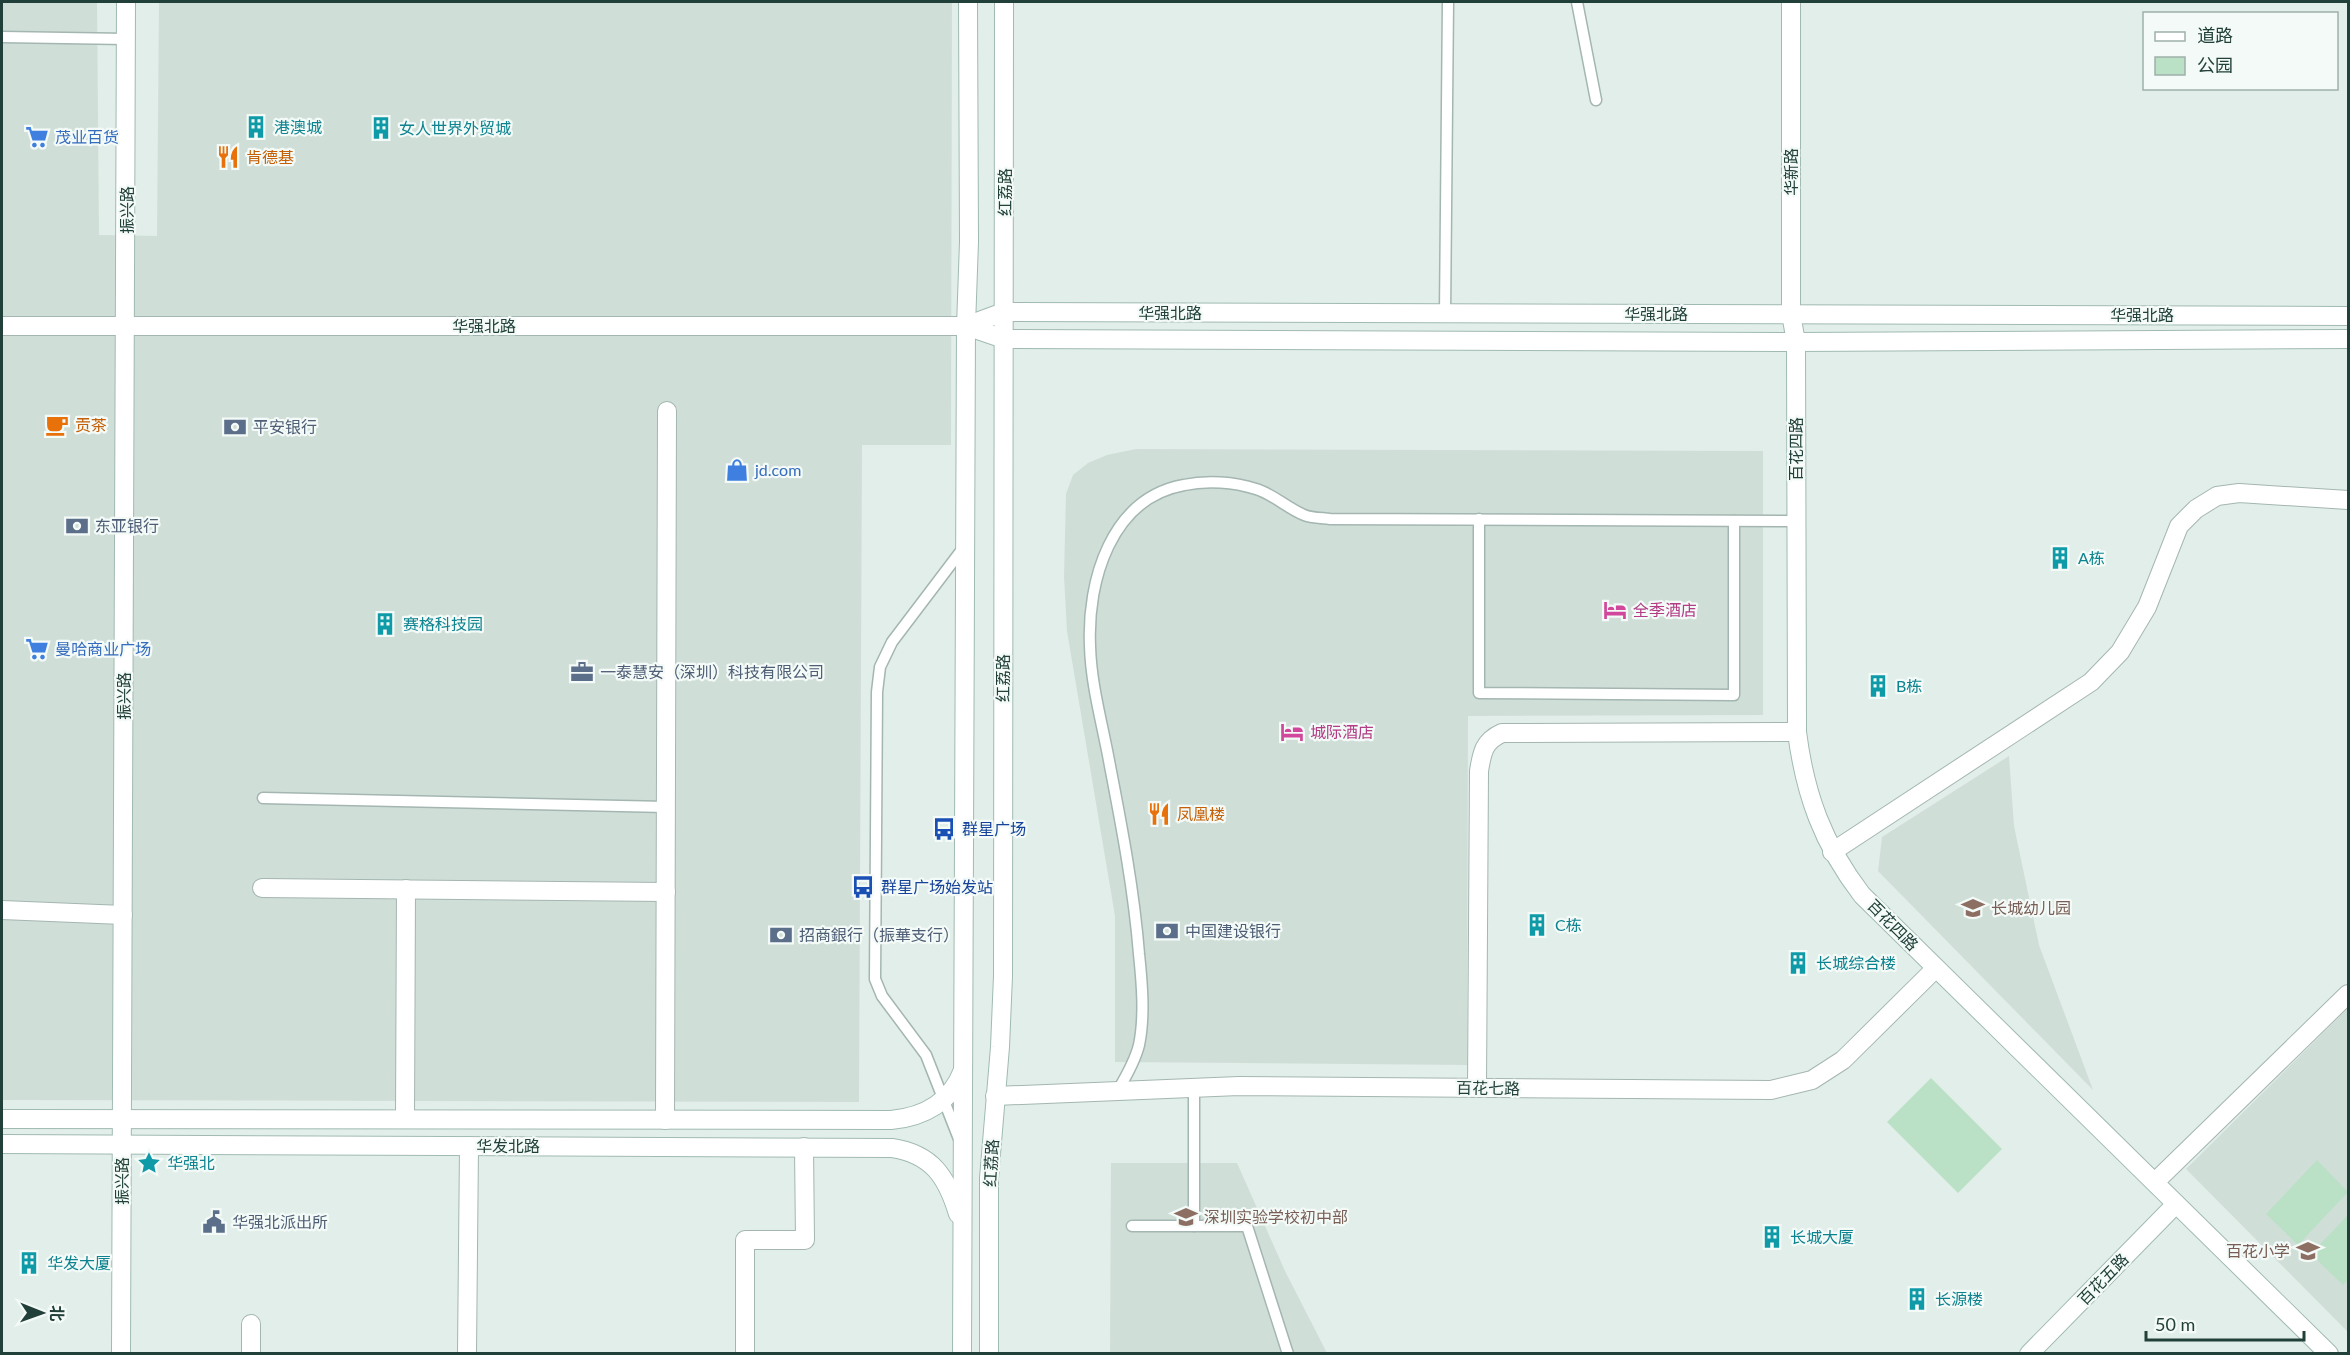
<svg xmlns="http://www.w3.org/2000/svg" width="2350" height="1355" viewBox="0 0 2350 1355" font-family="Lato,'Noto Sans SC',sans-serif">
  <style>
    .built { fill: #d0ded8 }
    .green { fill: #bae0c6 }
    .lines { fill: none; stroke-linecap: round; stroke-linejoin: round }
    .lane-casing { stroke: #a4b6b1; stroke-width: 13 }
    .street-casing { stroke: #a4b6b1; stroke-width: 20 }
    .secondary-casing { stroke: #a0bab2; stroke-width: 20 }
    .lane { stroke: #fff; stroke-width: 10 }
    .street { stroke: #fff; stroke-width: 18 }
    .secondary { stroke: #fff; stroke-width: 18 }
    .labels { text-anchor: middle; stroke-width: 4.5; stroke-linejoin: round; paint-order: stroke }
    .culture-label { font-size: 16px; fill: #0d838f; stroke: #f3faf7; text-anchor: start }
    .shop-label { font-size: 16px; fill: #366cbe; stroke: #f3faf7; text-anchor: start }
    .food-label { font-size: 16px; fill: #c56008; stroke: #f3faf7; text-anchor: start }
    .street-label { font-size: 16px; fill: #214039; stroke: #f3faf7 }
    .service-label { font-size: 16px; fill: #4e5e75; stroke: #f3faf7; text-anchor: start }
    .hotel-label { font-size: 16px; fill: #b23c85; stroke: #f3faf7; text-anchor: start }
    .transit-label { font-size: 16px; fill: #164399; stroke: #f3faf7; text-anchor: start }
    .education-label { font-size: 16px; fill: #785e54; stroke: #f3faf7; text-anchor: start }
  </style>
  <rect width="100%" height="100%" fill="#e2eee9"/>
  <!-- built -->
  <g class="built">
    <path d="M2 2H97L99 235 157 236 159 2H952L951 445H862L859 1102 2 1100Z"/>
    <path d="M1136 449 1763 451V715L1468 716 1467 1065 1115 1062V916L1067 631 1064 576 1066 494 1073 475 1088 463 1107 455Z"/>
    <path d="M2009 756 2014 826 2039 945 2093 1090 1878 871 1882 837Z"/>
    <path d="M2348 1008V1332L2186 1169Z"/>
    <path d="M1111 1163H1237L1285 1271 1327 1353 1110 1354Z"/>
  </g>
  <!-- green -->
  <g class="green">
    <path d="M1931 1078 2002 1149 1958 1193 1887 1122Z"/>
    <path d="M2317 1160 2348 1192 2298 1245 2266 1214Z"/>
    <path d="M2348 1215V1279L2343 1285 2311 1254Z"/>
  </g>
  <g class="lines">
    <!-- lane casing -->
    <g class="lane-casing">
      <g id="lane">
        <path d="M1577 2 1596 100"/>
        <path d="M2 37 126 39"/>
        <path d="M1445 314 1448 2"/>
        <path d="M1479 519V693L1734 695V521"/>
        <path d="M263 798 666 807"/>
        <path d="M1118 1090C1127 1075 1135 1061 1139 1045 1145 1016 1142 983 1139 954 1134 891 1122 828 1110 766 1103 726 1091 686 1090 646 1087 581 1111 498 1184 485 1207 480 1234 482 1256 489 1273 494 1287 508 1304 515 1311 518 1322 518 1330 519L1796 521"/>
        <path d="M959 1139 926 1055 882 996 875 979 877 692 880 667 892 642 964 547"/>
        <path d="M1132 1226H1247L1288 1354"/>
        <path d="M1194 1226V1087"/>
      </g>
    </g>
    <!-- street casing -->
    <g class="street-casing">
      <g id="street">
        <path d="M2 326H966"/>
        <path d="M1832 852 2091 682 2120 652 2147 607 2179 526 2196 509 2217 496 2239 493 2348 500"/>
        <path d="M262 888 666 892"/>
        <path d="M2 910 123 915"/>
        <path d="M1477 1088 1479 771C1482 752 1484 741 1502 733L1797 732"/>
        <path d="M995 1096 1239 1086 1771 1090 1812 1080 1843 1060 1936 968"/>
        <path d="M405 1119 406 889"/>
        <path d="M665 1120 667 411"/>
        <path d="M2155 1182 2348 994"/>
        <path d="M251 1354V1324"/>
        <path d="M467 1354 469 1146"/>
        <path d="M745 1354V1240H805L804 1147"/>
      </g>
    </g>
    <!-- secondary casing -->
    <g class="secondary-casing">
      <g id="secondary">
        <path d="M1791 2V314L1796 342 1797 732C1805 795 1823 844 1862 895L2329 1354"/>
        <path d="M966 326 1004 312 2348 316"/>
        <path d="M966 326 1004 339 1796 342 2348 339"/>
        <path d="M2 1119 891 1120C924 1117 951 1102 963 1070"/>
        <path d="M2 1144 892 1148C932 1154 947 1177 958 1214"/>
        <path d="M121 1354 126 2"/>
        <path d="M962 1354 966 326 969 242 968 2"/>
        <path d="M989 1354V1178L1000 1047 1003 976 1004 2"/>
        <path d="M2029 1354 2176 1204"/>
      </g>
    </g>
    <!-- lane -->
    <use href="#lane" class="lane"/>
    <!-- street -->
    <use href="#street" class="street"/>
    <!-- secondary -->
    <use href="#secondary" class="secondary"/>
  </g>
  <!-- icons -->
  <defs>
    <g id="building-bare" transform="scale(1.8)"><path d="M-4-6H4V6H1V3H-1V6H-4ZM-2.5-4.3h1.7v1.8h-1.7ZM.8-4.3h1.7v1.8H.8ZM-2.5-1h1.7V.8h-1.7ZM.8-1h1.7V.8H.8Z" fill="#0f9aa8" stroke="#f3faf7" stroke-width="2.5" paint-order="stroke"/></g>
    <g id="supermarket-bare" transform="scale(1.8)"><path d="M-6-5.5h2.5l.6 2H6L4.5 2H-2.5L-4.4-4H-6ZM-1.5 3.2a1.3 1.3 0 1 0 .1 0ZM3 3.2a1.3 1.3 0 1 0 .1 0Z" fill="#3f7fe0" stroke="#f3faf7" stroke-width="2.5" paint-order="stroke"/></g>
    <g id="restaurant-bare" transform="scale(1.8)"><path d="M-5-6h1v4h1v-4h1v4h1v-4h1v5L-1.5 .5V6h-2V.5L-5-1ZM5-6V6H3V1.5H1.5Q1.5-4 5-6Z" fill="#e8710a" stroke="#f3faf7" stroke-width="2.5" paint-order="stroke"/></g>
    <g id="cafe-bare" transform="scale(1.8)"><path d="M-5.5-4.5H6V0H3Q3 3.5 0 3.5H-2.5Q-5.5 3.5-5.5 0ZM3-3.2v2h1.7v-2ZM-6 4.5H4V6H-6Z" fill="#e8710a" stroke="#f3faf7" stroke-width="2.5" paint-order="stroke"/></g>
    <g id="bank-bare" transform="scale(1.8)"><path d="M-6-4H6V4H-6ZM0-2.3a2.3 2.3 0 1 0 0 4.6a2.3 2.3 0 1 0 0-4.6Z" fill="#5c6f8a" stroke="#f3faf7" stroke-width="2.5" paint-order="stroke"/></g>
    <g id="shop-bare" transform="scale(1.8)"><path d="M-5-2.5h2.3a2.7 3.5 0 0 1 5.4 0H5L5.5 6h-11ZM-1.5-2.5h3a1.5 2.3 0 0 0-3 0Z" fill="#3f7fe0" stroke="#f3faf7" stroke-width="2.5" paint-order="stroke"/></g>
    <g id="hotel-bare" transform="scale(1.8)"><path d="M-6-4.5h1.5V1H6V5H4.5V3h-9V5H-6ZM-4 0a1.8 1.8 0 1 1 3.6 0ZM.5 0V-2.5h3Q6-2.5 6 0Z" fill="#d1479c" stroke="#f3faf7" stroke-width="2.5" paint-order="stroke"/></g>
    <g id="office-bare" transform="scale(1.8)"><path d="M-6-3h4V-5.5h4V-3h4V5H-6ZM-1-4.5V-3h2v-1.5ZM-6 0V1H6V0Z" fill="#5c6f8a" stroke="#f3faf7" stroke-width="2.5" paint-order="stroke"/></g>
    <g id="bus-bare" transform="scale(1.8)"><path d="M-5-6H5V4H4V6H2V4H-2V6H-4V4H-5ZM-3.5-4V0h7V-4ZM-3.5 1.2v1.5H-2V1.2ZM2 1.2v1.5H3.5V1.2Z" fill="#1a4fb4" stroke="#f3faf7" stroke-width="2.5" paint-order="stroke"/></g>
    <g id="school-bare" transform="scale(1.8)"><path d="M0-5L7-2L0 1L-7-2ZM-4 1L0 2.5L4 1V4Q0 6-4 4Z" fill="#8d6e63" stroke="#f3faf7" stroke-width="2.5" paint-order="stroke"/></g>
    <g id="sight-bare" transform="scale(1.8)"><path d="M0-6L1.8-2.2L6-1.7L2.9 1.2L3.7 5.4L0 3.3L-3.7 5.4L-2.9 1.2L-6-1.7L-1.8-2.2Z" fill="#0f9aa8" stroke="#f3faf7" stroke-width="2.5" paint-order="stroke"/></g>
    <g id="civic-bare" transform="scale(1.8)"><path d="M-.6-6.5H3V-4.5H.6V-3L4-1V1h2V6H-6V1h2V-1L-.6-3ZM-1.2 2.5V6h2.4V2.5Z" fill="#5c6f8a" stroke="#f3faf7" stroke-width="2.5" paint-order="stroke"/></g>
  </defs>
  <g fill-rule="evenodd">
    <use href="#building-bare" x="256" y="127"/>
    <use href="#building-bare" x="381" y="128"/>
    <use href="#supermarket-bare" x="37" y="137"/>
    <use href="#restaurant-bare" x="228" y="157"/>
    <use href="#cafe-bare" x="57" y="425"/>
    <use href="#bank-bare" x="235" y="427"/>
    <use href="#shop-bare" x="737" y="470"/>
    <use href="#bank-bare" x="77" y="526"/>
    <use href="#building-bare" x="2060" y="558"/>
    <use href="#hotel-bare" x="1615" y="610"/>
    <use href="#building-bare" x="385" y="624"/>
    <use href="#supermarket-bare" x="37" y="649"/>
    <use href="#office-bare" x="582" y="672"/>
    <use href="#building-bare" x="1878" y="686"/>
    <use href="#hotel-bare" x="1292" y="732"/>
    <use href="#restaurant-bare" x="1159" y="814"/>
    <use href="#bus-bare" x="944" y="829"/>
    <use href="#bus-bare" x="863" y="887"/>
    <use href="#school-bare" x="1973" y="908"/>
    <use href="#building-bare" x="1537" y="925"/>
    <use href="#bank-bare" x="1167" y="931"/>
    <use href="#bank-bare" x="781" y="935"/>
    <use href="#building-bare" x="1798" y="963"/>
    <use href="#sight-bare" x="149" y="1163"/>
    <use href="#school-bare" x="1186" y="1217"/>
    <use href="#civic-bare" x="214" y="1222"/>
    <use href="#building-bare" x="1772" y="1237"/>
    <use href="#school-bare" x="2308" y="1251"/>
    <use href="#building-bare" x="29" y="1263"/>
    <use href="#building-bare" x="1917" y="1299"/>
  </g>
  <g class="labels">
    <!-- culture labels -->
    <g class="culture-label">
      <text x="274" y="133">港澳城</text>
      <text x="399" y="134">女人世界外贸城</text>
      <text x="2078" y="564">A栋</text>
      <text x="403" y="630">赛格科技园</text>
      <text x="1896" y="692">B栋</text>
      <text x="1555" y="931">C栋</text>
      <text x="1816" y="969">长城综合楼</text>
      <text x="167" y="1169">华强北</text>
      <text x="1790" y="1243">长城大厦</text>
      <text x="47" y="1269">华发大厦</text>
      <text x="1935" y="1305">长源楼</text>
    </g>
    <!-- shop labels -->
    <g class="shop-label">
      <text x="55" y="143">茂业百货</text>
      <text x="755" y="476">jd.com</text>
      <text x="55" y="655">曼哈商业广场</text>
    </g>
    <!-- food labels -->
    <g class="food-label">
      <text x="246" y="163">肯德基</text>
      <text x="75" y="431">贡茶</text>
      <text x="1177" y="820">凤凰楼</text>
    </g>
    <!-- street labels -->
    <g class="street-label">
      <text transform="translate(1791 172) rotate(-90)" y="6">华新路</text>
      <text transform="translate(1005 192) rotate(-90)" y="6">红荔路</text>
      <text transform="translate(127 210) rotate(-90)" y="6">振兴路</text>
      <text x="1170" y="319">华强北路</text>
      <text x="1656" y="320">华强北路</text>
      <text x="2142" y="321">华强北路</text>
      <text x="484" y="332">华强北路</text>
      <text transform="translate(1796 449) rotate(-90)" y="6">百花四路</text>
      <text transform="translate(1003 678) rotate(-90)" y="6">红荔路</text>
      <text transform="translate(124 696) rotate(-90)" y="6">振兴路</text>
      <text transform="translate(1893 925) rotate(45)" y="6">百花四路</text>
      <text transform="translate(1488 1088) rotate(1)" y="6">百花七路</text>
      <text x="508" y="1152">华发北路</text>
      <text transform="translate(991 1163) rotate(-87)" y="6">红荔路</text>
      <text transform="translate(122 1181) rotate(-90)" y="6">振兴路</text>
      <text transform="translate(2103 1279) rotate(-46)" y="6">百花五路</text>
    </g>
    <!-- service labels -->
    <g class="service-label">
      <text x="253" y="433">平安银行</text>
      <text x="95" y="532">东亚银行</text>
      <text x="600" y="678">一泰慧安（深圳）科技有限公司</text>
      <text x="1185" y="937">中国建设银行</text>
      <text x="799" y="941">招商銀行（振華支行）</text>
      <text x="232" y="1228">华强北派出所</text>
    </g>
    <!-- hotel labels -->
    <g class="hotel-label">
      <text x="1633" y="616">全季酒店</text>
      <text x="1310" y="738">城际酒店</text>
    </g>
    <!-- transit labels -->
    <g class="transit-label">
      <text x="962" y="835">群星广场</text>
      <text x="881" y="893">群星广场始发站</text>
    </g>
    <!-- education labels -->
    <g class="education-label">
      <text x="1991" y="914">长城幼儿园</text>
      <text x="1204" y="1223">深圳实验学校初中部</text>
      <text x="2290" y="1257" text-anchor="end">百花小学</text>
    </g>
  </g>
  <!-- border -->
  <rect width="2350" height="1355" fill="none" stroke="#214039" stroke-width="6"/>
  <!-- legend -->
  <rect x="2143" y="12" width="195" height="78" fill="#f3faf7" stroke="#9fb0ab" stroke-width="1.5"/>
  <rect x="2155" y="32" width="30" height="9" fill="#ffffff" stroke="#9fb0ab" stroke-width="1.5"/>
  <text x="2197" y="42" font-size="18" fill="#214039">道路</text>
  <rect x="2155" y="57" width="30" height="18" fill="#bae0c6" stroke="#9fb0ab" stroke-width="1.5"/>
  <text x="2197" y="72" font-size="18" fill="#214039">公园</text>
  <!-- north arrow -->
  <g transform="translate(42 1313) rotate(91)" stroke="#f3faf7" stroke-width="4.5" paint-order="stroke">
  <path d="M0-4.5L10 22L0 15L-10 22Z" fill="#214039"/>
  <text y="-9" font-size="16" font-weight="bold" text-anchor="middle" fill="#214039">北</text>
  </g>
  <!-- scale -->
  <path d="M2146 1331v9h158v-9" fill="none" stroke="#214039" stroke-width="3"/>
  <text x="2155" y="1331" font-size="18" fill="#214039" stroke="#f3faf7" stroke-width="4.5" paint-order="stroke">50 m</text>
</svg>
